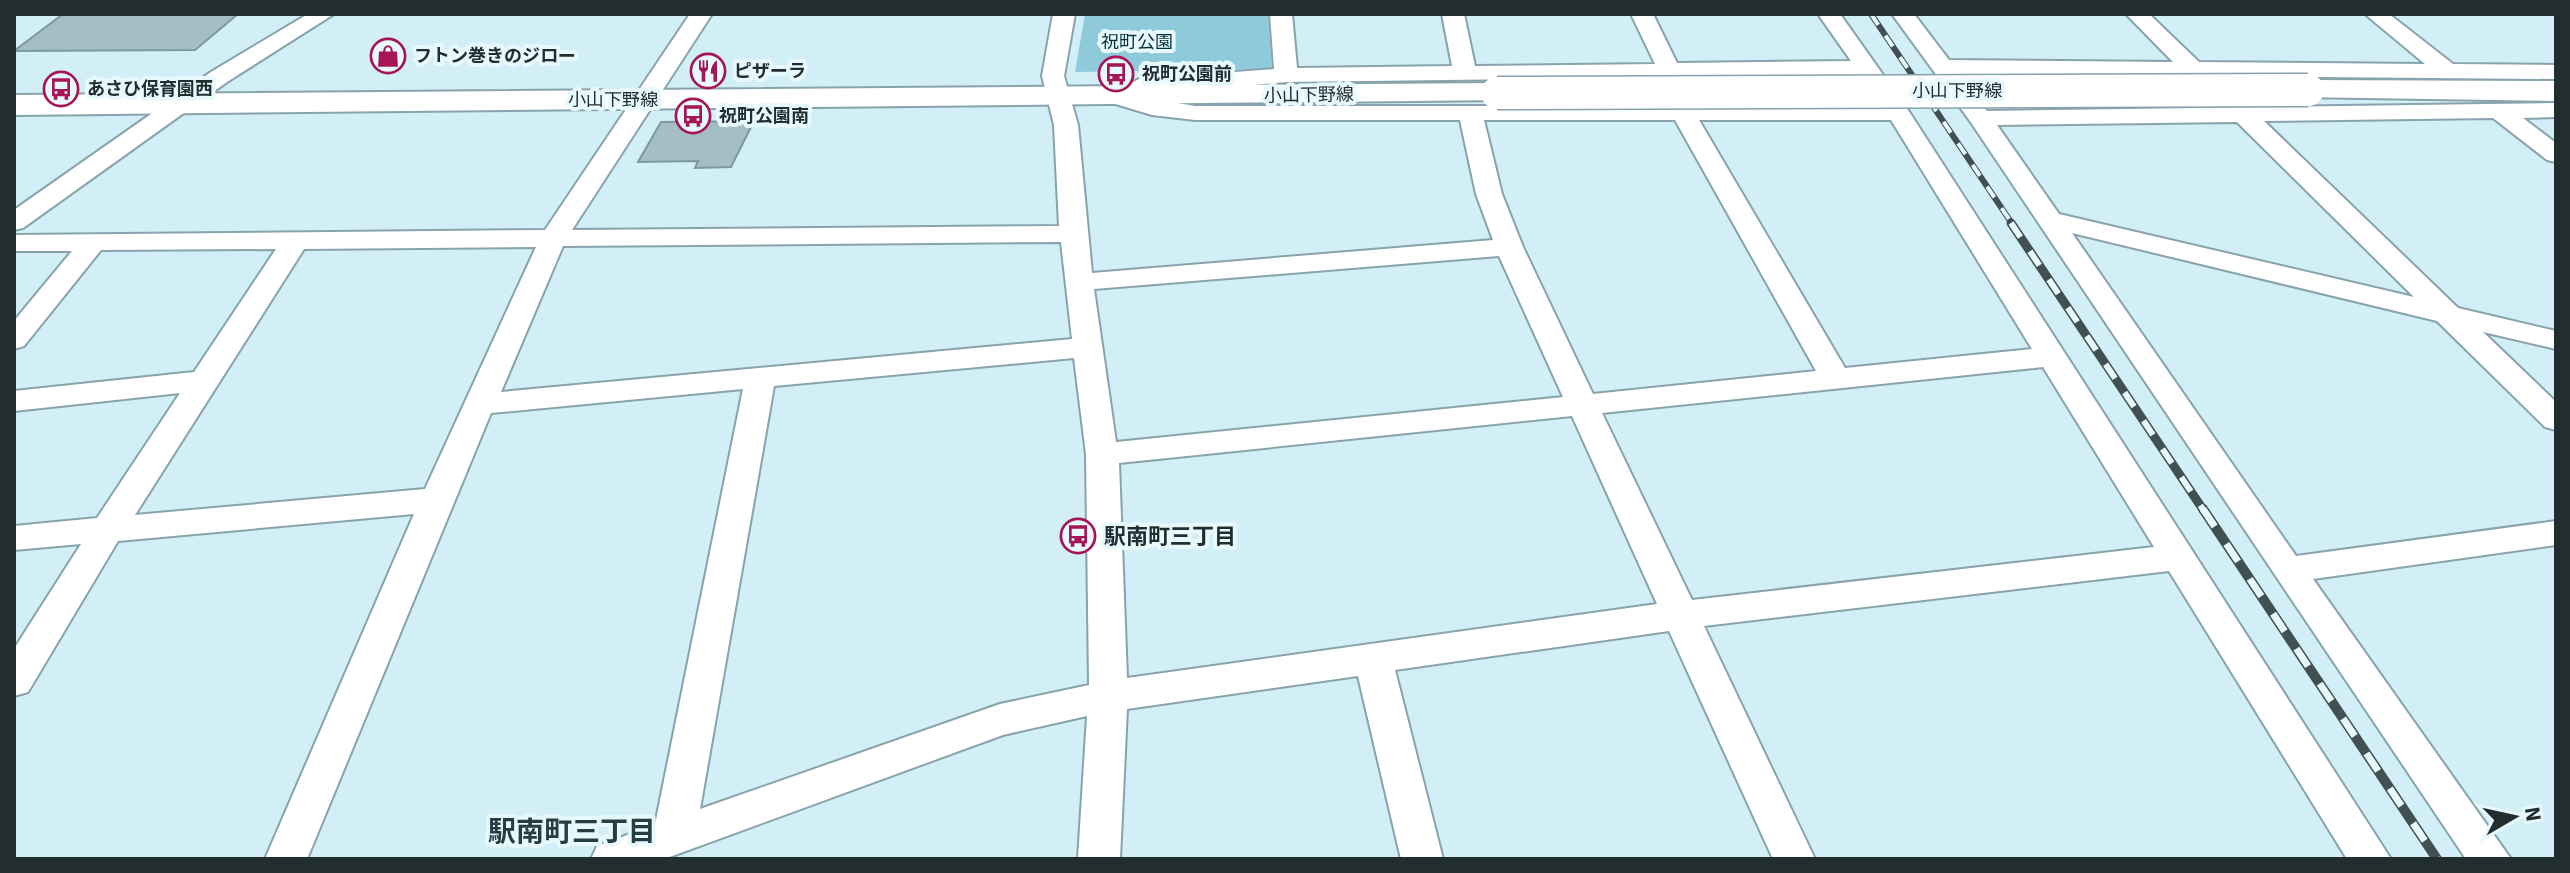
<svg xmlns="http://www.w3.org/2000/svg" width="2570" height="873" viewBox="0 0 2570 873" font-family="'Source Sans 3','Noto Sans JP',sans-serif">
  <style>
    .green { fill: #8fcadb }
    .building { fill: #a3bec6; stroke: #7e98a0; stroke-width: 2 }
    .lines { fill: none; stroke-linecap: round; stroke-linejoin: round }
    .street-casing { stroke: #88a3ab; stroke-width: 4 }
    .secondary-casing { stroke: #88a3ab; stroke-width: 4 }
    .street { fill: #fff; fill-rule: evenodd }
    .secondary { fill: #fff; fill-rule: evenodd }
    .rail-far2-casing { stroke: #425054; stroke-width: 6 }
    .rail-far1-casing { stroke: #425054; stroke-width: 9 }
    .rail-casing { stroke: #425054; stroke-width: 10 }
    .rail-far2 { stroke: #e8f9fe; stroke-width: 4; stroke-dasharray: 13; stroke-linecap: butt }
    .rail-far1 { stroke: #e8f9fe; stroke-width: 6; stroke-dasharray: 17; stroke-linecap: butt }
    .rail { stroke: #e8f9fe; stroke-width: 7; stroke-dasharray: 21; stroke-linecap: butt }
    .secondary-bridge-casing { stroke: #88a3ab; stroke-width: 35; stroke-linecap: butt }
    .secondary-bridge { stroke: #fff; stroke-width: 32 }
    .labels { text-anchor: middle; stroke-width: 8; stroke-linejoin: round; paint-order: stroke }
    .far-park-label { font-size: 18px; fill: #00313c; stroke: #e8f9fe }
    .far-poi-label { font-size: 18px; font-weight: bold; fill: #222d30; stroke: #e8f9fe; text-anchor: start }
    .far-street-label { font-size: 18px; fill: #222d30; stroke: #e8f9fe }
    .poi-label { font-size: 22px; font-weight: bold; fill: #222d30; stroke: #e8f9fe; text-anchor: start }
    .near-neighbourhood-label { font-size: 28px; font-weight: bold; fill: #253d43; stroke: #e8f9fe }
  </style>
  <rect width="100%" height="100%" fill="#d2eef6"/>
  <!-- green -->
  <path class="green" d="M1085 14H1268L1272 69 1075 72Z"/>
  <!-- building -->
  <g class="building">
    <path d="M63 14H238L195 50 14 51Z"/>
    <path d="M754 121 731 167 695 168 698 161 638 162 661 122Z"/>
  </g>
  <g class="lines">
    <!-- street casing -->
    <g class="street-casing">
      <g id="street">
        <path d="M308 14H334L227 82 23 228 14 230V210L211 72Z"/>
        <path d="M690 14H712L572 230 1059 226 1054 125 1042 76 1053 14H1075L1064 76 1078 125 1092 273 1493 240 1476 194 1460 120H1195L1152 115 1109 102 1105 97 1139 79 1274 69 1270 14H1292L1297 68 1452 66 1442 14H1464L1475 66 1655 64 1631 14H1653L1677 63 1851 61 1818 14H1840L1910 113 2391 859H2347L2169 571 1704 626 1815 859H1773L1669 631 1395 670 1443 859H1401L1358 676 1127 709 1120 859H1078L1087 716 1003 735 664 859H591L597 846 655 825 743 389 491 413 307 859H265L414 514 118 541 28 692 14 696V649L81 544 14 550V526L97 518 180 393 14 411V391L194 372 276 249 101 250 24 346 14 349V321L72 251H14V235L545 230ZM1860 75 1881 106H1195L1137 96 1286 82ZM1484 120H1675L1816 371 1593 394 1523 247 1502 194ZM1699 120H1891L2032 349 1845 368ZM1061 242 1072 339 501 392 563 246ZM536 247 425 489 135 515 304 249ZM1499 256 1563 397 1116 442 1094 289ZM1074 358 1086 454 1089 685 1000 704 700 809 774 386ZM2043 367 2154 547 1692 600 1602 413ZM1572 416 1657 604 1127 678 1119 463Z"/>
        <path d="M1892 14H1914L1949 60 2173 62 2126 14H2149L2199 62 2425 64 2365 14H2389L2453 64 2556 65V79L1959 74 1987 111 2556 103V117L2523 118 2556 143V162L2547 160 2493 118 2264 121 2458 308 2556 331V349L2483 332 2556 402V430L2545 427 2437 321 2072 233 2296 556 2556 521V545L2313 579 2511 859H2466L1970 121ZM2237 122 2414 297 2059 214 1997 125Z"/>
      </g>
    </g>
    <!-- secondary casing -->
    <g class="secondary-casing">
      <g id="secondary">
        <path d="M2308 80 2556 81V101L2297 97 2292 90 2297 83Z"/>
        <path d="M1497 83 1508 86 1513 93 1508 100 14 115V95Z"/>
      </g>
    </g>
    <!-- street -->
    <use href="#street" class="street"/>
    <!-- secondary -->
    <use href="#secondary" class="secondary"/>
    <!-- rail-far2 casing -->
    <g class="rail-far2-casing">
      <path id="rail-far2" d="M1871 14 2013 225"/>
    </g>
    <!-- rail-far1 casing -->
    <g class="rail-far1-casing">
      <path id="rail-far1" d="M2011 223 2204 511"/>
    </g>
    <!-- rail casing -->
    <g class="rail-casing">
      <path id="rail" d="M2203 509 2437 859"/>
    </g>
    <!-- rail-far2 -->
    <use href="#rail-far2" class="rail-far2"/>
    <!-- rail-far1 -->
    <use href="#rail-far1" class="rail-far1"/>
    <!-- rail -->
    <use href="#rail" class="rail"/>
    <!-- secondary-bridge casing -->
    <g class="secondary-bridge-casing">
      <path id="secondary-bridge" d="M1497 93 2308 90"/>
    </g>
    <!-- secondary-bridge -->
    <use href="#secondary-bridge" class="secondary-bridge"/>
  </g>
  <!-- icons -->
  <defs>
    <g id="shop-ring" transform="scale(1.8)"><circle r="9.5" fill="#e8f9fe" stroke="#a61556" stroke-width="1.5"/><path d="M-5-2.5h2.3a2.7 3.5 0 0 1 5.4 0H5L5.5 6h-11ZM-1.5-2.5h3a1.5 2.3 0 0 0-3 0Z" fill="#a61556"/></g>
    <g id="restaurant-ring" transform="scale(1.8)"><circle r="9.5" fill="#e8f9fe" stroke="#a61556" stroke-width="1.5"/><path d="M-5-6h1v4h1v-4h1v4h1v-4h1v5L-1.5 .5V6h-2V.5L-5-1ZM5-6V6H3V1.5H1.5Q1.5-4 5-6Z" fill="#a61556"/></g>
    <g id="bus-ring" transform="scale(1.8)"><circle r="9.5" fill="#e8f9fe" stroke="#a61556" stroke-width="1.5"/><path d="M-5-6H5V4H4V6H2V4H-2V6H-4V4H-5ZM-3.5-4V0h7V-4ZM-3.5 1.2v1.5H-2V1.2ZM2 1.2v1.5H3.5V1.2Z" fill="#a61556"/></g>
  </defs>
  <g fill-rule="evenodd">
    <use href="#shop-ring" x="388" y="56"/>
    <use href="#restaurant-ring" x="708" y="71"/>
    <use href="#bus-ring" x="1116" y="74"/>
    <use href="#bus-ring" x="61" y="89"/>
    <use href="#bus-ring" x="693" y="116"/>
    <use href="#bus-ring" x="1078" y="536"/>
  </g>
  <g class="labels">
    <!-- far-park labels -->
    <g class="far-park-label">
      <text x="1137" y="48">祝町公園</text>
    </g>
    <!-- far-poi labels -->
    <g class="far-poi-label">
      <text x="414" y="62">フトン巻きのジロー</text>
      <text x="734" y="77">ピザーラ</text>
      <text x="1142" y="80">祝町公園前</text>
      <text x="87" y="95">あさひ保育園西</text>
      <text x="719" y="122">祝町公園南</text>
    </g>
    <!-- far-street labels -->
    <g class="far-street-label">
      <text x="1957" y="97">小山下野線</text>
      <text transform="translate(1309 95) rotate(-1)" y="6">小山下野線</text>
      <text x="613" y="106">小山下野線</text>
    </g>
    <!-- poi labels -->
    <g class="poi-label">
      <text x="1104" y="544">駅南町三丁目</text>
    </g>
    <!-- near-neighbourhood labels -->
    <g class="near-neighbourhood-label">
      <text x="572" y="841">駅南町三丁目</text>
    </g>
  </g>
  <!-- border -->
  <rect width="2570" height="873" fill="none" stroke="#222d30" stroke-width="32"/>
  <!-- north arrow -->
  <g transform="translate(2514 817) rotate(81)" stroke="#e8f9fe" stroke-width="6" paint-order="stroke">
  <path d="M0-6L14 30L0 20L-14 30Z" fill="#222d30"/>
  <text y="-12" font-size="22" font-weight="bold" text-anchor="middle" fill="#222d30">N</text>
  </g>
</svg>
